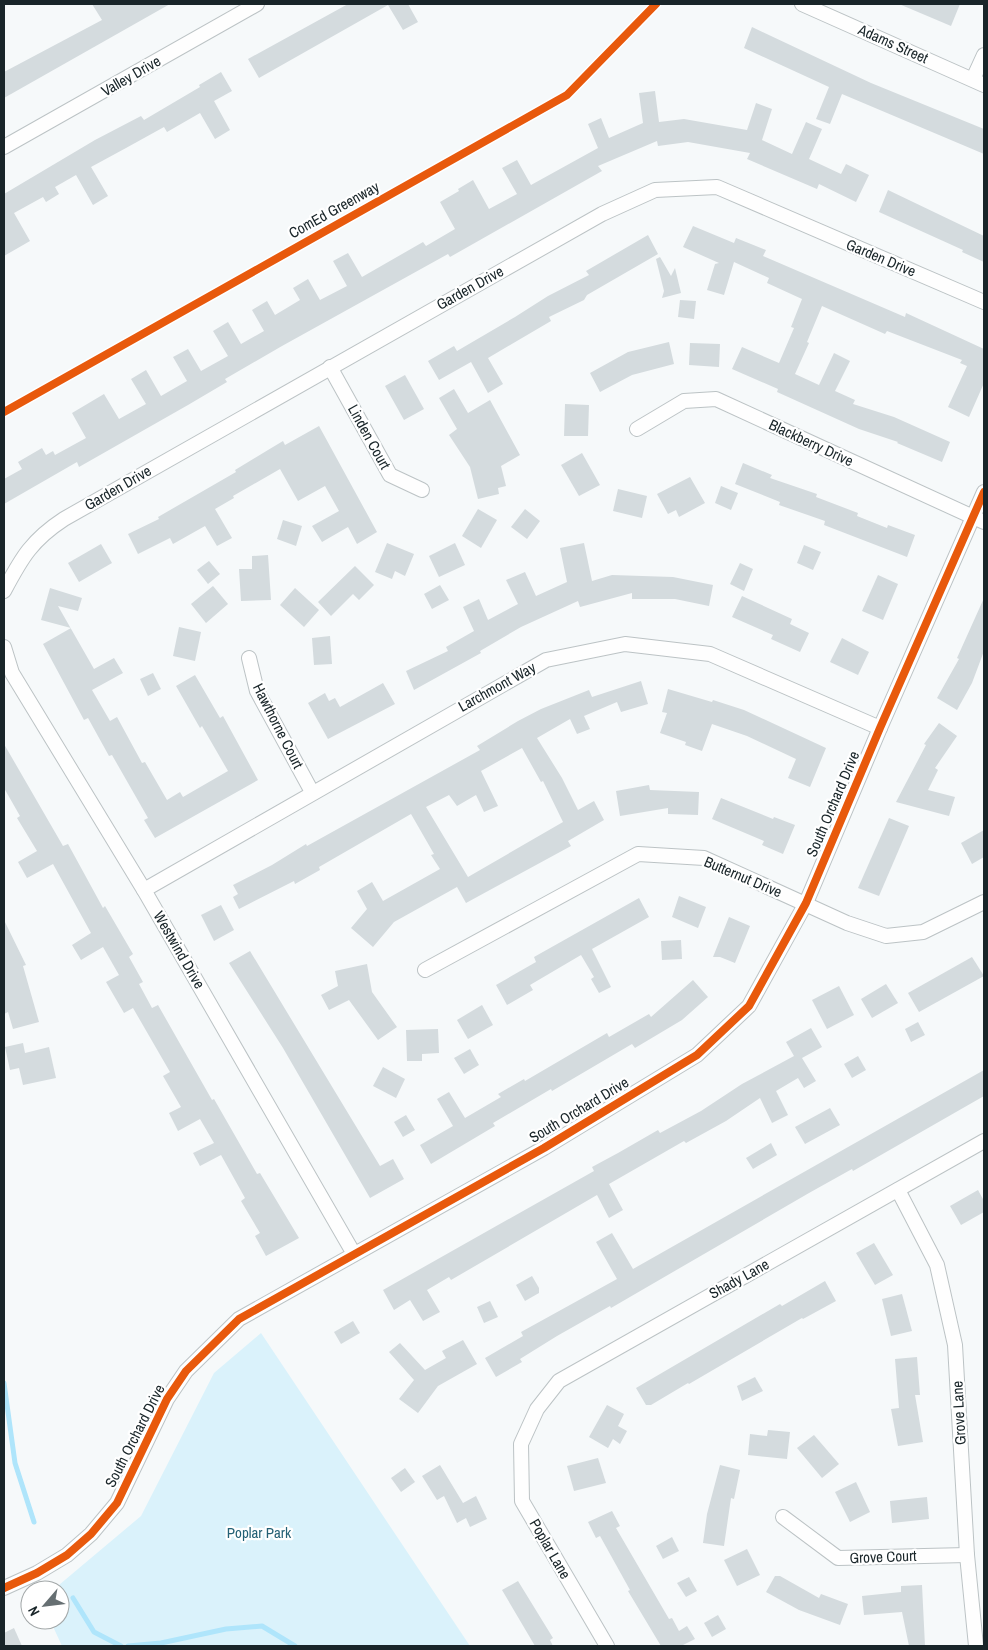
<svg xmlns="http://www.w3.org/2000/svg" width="988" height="1650" viewBox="0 0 988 1650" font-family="'Archivo Narrow',sans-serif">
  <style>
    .green { fill: #daf2fb }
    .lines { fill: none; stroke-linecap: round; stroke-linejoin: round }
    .stream { stroke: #afe5fb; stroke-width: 5 }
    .building { fill: #d4dbde; fill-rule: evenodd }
    .minor-casing { stroke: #bcc3c5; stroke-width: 16 }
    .minor { stroke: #fefefe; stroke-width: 14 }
    .cycleway-casing { stroke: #fff; stroke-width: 11 }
    .cycleway { stroke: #e8590c; stroke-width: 8 }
    .labels { text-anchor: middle; stroke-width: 4.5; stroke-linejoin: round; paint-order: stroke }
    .street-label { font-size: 15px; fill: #192529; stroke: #fff }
    .park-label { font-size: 15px; fill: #236075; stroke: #fff }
  </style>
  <rect width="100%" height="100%" fill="#f6f9fa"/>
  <!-- green -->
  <path class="green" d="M261 1333 470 1646H62L50 1620H60V1590H53L141 1516 214 1373Z"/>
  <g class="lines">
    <!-- stream -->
    <g class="stream">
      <path d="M4 1383 15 1463 34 1522"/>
      <path d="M73 1598 94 1632 121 1646"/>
      <path d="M128 1646 161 1643 226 1629 262 1626 295 1646"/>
    </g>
  </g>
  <!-- building -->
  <g class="building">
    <path d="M92 4H170L4 98V72L102 20Z"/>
    <path d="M348 4H408L418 22 403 30 388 5 259 78 248 59Z"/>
    <path d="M899 4H960L951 26Z"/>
    <path d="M752 27 871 83 984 129V154L842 94 830 124 816 119 829 87 744 48Z"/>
    <path d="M221 72 232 91 214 101 230 130 215 139 200 113 167 132 164 127 126 148 91 167 108 196 93 205 76 175 55 187 59 194 46 202 43 197 14 213 30 241 4 256V194L95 140 141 116 144 120 200 87 199 85Z"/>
    <path d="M655 91 659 122 684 119 747 130 756 103 772 109 762 140 792 154 806 122 822 129 809 159 841 174 846 164 869 175 856 202 819 184 817 189 747 159 750 153 688 142 658 146 657 141 598 166 602 171 450 257 448 254 282 346 225 379 227 382 188 405 79 467 77 462 4 504V479L22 469 18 462 42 448 46 455 53 451 55 455 86 438 72 413 104 394 119 419 146 404 131 379 146 370 161 396 187 381 173 357 188 349 201 371 228 356 213 331 228 322 241 344 264 331 252 310 267 301 275 315 300 300 293 288 308 279 320 300 347 286 333 261 348 253 362 277 423 242 426 246 455 229 440 202 459 191 458 189 473 180 489 209 517 194 502 168 517 160 531 185 598 148 588 124 601 118 609 138 643 123 639 93Z"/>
    <path d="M888 190 984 236V262L962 252 963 250 879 212Z"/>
    <path d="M693 226 734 243 736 238 766 250 763 256 905 317 906 313 984 349V383L969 417 948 407 967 366 960 363 962 360 887 331 885 334 822 306 807 342 809 343 795 374 819 385 834 353 850 361 835 391 855 400 853 404 894 417 950 442 942 462 897 443 898 442 859 429 777 392 778 389 732 369 742 347 779 363 794 328 791 327 802 299 767 283 769 278 734 262 724 295 707 290 715 264 719 263 683 247Z"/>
    <path d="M648 235 658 254 587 295 584 300 549 317 551 321 488 358 503 384 488 393 471 362 439 380 428 361 454 346 457 351 515 317 548 296 589 275 586 271Z"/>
    <path d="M660 257 671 276 675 268 681 293 662 298 664 291 656 259Z"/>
    <path d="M680 300 696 301 694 319 678 317Z"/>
    <path d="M669 342 674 364 632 375 600 392 590 373 628 352Z"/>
    <path d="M690 343 720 344 719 367 689 365Z"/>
    <path d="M405 375 424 409 404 420 385 386Z"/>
    <path d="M454 389 468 413 490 400 520 455 501 466 506 486 498 488 499 494 478 499 470 467 449 435 457 429 439 398Z"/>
    <path d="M565 404 589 405 588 436H564Z"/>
    <path d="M319 426 377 532 357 544 348 527 322 542 312 526 339 511 325 486 298 501 280 469 233 496 234 498 215 509 232 538 217 546 205 526 173 544 170 538 138 554 128 534 159 519 158 517 236 472 235 470 268 450 283 441 285 445Z"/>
    <path d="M582 453 600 485 579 496 561 465Z"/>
    <path d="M743 463 772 475 770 478 817 494 816 497 858 513 857 516 887 528 888 525 915 535 907 557 824 525 825 521 779 505 780 502 735 484Z"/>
    <path d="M690 477 705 503 679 517 676 510 668 514 657 494Z"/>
    <path d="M721 486 738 493 731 510 715 503Z"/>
    <path d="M618 489 647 496 642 518 613 511Z"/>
    <path d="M478 509 497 520 481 548 462 536Z"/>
    <path d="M525 509 540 521 527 539 511 527Z"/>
    <path d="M283 520 302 526 296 546 277 539Z"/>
    <path d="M387 543 414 554 405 576 395 571 392 579 375 572Z"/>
    <path d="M455 543 465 565 439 577 429 556Z"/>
    <path d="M584 543 592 581 612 575 673 577 713 585 709 606 675 599H632V593L580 607 578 601 521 627 480 651 481 653 414 690 406 671 448 651 446 647 474 631 463 607 479 599 488 620 518 604 506 580 525 572 536 596 567 582 560 548Z"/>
    <path d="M101 544 112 563 79 582 68 563Z"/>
    <path d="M804 545 821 552 813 570 797 563Z"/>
    <path d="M268 555 271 600 241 601 239 569H252V556Z"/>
    <path d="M209 561 220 574 208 584 197 570Z"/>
    <path d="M740 563 753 569 744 591 730 584Z"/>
    <path d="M355 566 374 585 359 600 353 594 331 616 318 602Z"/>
    <path d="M878 575 898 584 883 620 862 611Z"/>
    <path d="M440 585 449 600 432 609 424 594Z"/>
    <path d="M213 586 228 604 206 623 191 604Z"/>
    <path d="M50 588 82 598 78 611 58 606 94 669 114 658 123 673 92 690 110 721 117 717 142 763 145 762 167 800 180 792 183 797 228 771 202 726 200 728 176 686 195 675 220 718 223 716 258 780 155 838 144 820 148 818 112 755 109 756 88 718 84 720 43 644 71 628 41 620Z"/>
    <path d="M295 588 319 610 304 627 280 605Z"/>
    <path d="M742 596 792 619 790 624 809 633 800 652 771 639 773 635 732 617Z"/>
    <path d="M984 598V651L972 683 957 710 937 698 959 659 957 658Z"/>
    <path d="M179 627 201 632 195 661 173 656Z"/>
    <path d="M330 636 332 664 314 665 312 638Z"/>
    <path d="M842 638 869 652 858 675 830 662Z"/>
    <path d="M153 673 161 689 148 696 140 679Z"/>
    <path d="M641 681 648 704 621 712 617 702 584 716 590 729 577 734 570 719 537 738 562 778 578 810 594 801 604 820 568 841 571 846 466 903 457 887 394 922 373 947 351 928 367 909 357 891 372 882 383 901 440 869 431 855 434 854 411 814 319 867 320 870 295 884 294 881 239 909 233 897 238 894 233 885 272 865 306 844 307 846 480 750 477 746 518 721 541 709 589 690 592 697ZM522 748 541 782 543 781 563 822 468 877 426 807 449 795 457 806 476 795 484 812 498 806 481 771Z"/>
    <path d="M383 683 395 704 328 739 308 703 325 693 329 701 335 698 340 707Z"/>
    <path d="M668 689 712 702 713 700 744 710 826 748 810 787 788 778 796 759 747 736 712 724 702 751 685 745 686 742 660 733 667 713 662 712Z"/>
    <path d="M939 723 957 736 935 768 938 770 928 790 955 797 949 816 896 802 926 745 924 744Z"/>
    <path d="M4 744 63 846 68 844 103 908 105 906 133 954 129 957 143 982 139 984 152 1008 158 1005 212 1100 214 1099 257 1174 260 1173 299 1238 266 1256 255 1236 260 1233 241 1201 245 1198 221 1155 200 1166 193 1153 214 1143 200 1119 178 1131 169 1113 181 1107 163 1076 170 1072 133 1008 124 1013 106 982 119 975 103 947 81 960 72 945 91 933 53 864 27 878 18 862 37 851 17 818 20 816 4 788Z"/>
    <path d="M649 785 650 790 699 792 698 815 668 814V808L620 816 616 791Z"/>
    <path d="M721 798 773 819 774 817 795 825 783 854 762 845 764 841 712 819Z"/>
    <path d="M889 818 909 826 879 896 858 888Z"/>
    <path d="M984 830V857L972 864 961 843Z"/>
    <path d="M679 896 706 907 698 928 672 917Z"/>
    <path d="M639 898 649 917 592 949 611 987 599 993 591 979 594 977 581 955 530 985 533 990 507 1005 496 985 536 962 534 957Z"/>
    <path d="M221 905 234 930 214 941 201 915Z"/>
    <path d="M729 917 750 926 735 963 720 957H713Z"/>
    <path d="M4 920 26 965 23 966 39 1022 13 1029 8 1012 4 1014Z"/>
    <path d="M681 940 682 959 662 960 661 941Z"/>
    <path d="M250 951 380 1166 393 1159 404 1179 370 1198 283 1048 229 963Z"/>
    <path d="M972 957 984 976 919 1012 908 993Z"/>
    <path d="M367 964 372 992 397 1027 378 1040 349 1000 329 1010 321 995 338 986 335 971Z"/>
    <path d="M693 980 708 997 682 1020 635 1048 632 1044 552 1091 551 1089 493 1123 495 1126 431 1164 420 1145 453 1126 437 1099 449 1092 465 1118 501 1097 498 1094 524 1079 525 1081 607 1033 609 1037 649 1014 651 1017Z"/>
    <path d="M886 984 898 1003 872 1018 861 999Z"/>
    <path d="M839 986 854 1015 827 1029 812 1000Z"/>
    <path d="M482 1005 493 1025 468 1039 457 1020Z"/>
    <path d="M918 1022 925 1035 911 1042 905 1029Z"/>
    <path d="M811 1028 822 1047 802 1058 816 1081 804 1088 798 1078 776 1091 788 1115 772 1123 760 1098 726 1121 686 1143 684 1141 609 1184 623 1210 609 1218 597 1195 451 1280 449 1277 427 1290 440 1312 423 1321 410 1300 394 1310 383 1290 594 1171 592 1167 618 1153 658 1130 660 1133 701 1111 742 1084 794 1056 786 1042Z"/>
    <path d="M438 1029 439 1053 422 1054V1061H407L406 1030Z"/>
    <path d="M23 1043 25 1053 49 1047 56 1078 23 1085 19 1068 10 1070 5 1047Z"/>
    <path d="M470 1049 479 1065 464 1074 454 1058Z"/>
    <path d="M858 1056 866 1070 852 1078 844 1064Z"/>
    <path d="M383 1067 405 1079 396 1098 373 1086Z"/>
    <path d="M984 1070V1096L853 1171 852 1169 809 1193 611 1308 610 1306 557 1336 520 1359 522 1362 496 1377 485 1358 523 1336 521 1332 617 1279 596 1242 612 1233 633 1269Z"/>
    <path d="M830 1108 840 1125 805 1144 795 1127Z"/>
    <path d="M406 1115 415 1130 403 1137 394 1122Z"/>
    <path d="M771 1143 777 1155 753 1169 746 1158Z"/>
    <path d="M978 1190 984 1201V1212L961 1225 950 1206Z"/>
    <path d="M874 1243 893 1275 875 1285 856 1253Z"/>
    <path d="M532 1276 539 1288V1293L525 1301 516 1285Z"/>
    <path d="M825 1281 836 1301 803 1319 802 1318 689 1384 688 1383 651 1405H646L636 1388 780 1304 782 1306Z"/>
    <path d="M902 1294 912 1331 891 1336 882 1299Z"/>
    <path d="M490 1301 498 1317 484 1323 477 1307Z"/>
    <path d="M353 1321 360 1333 341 1344 334 1332Z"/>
    <path d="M463 1340 477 1364 438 1386 418 1413 399 1399 414 1380 389 1352 400 1343 425 1370 446 1358 442 1351Z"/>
    <path d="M917 1357 920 1395H915L923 1442 898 1446 891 1409 899 1408 895 1359Z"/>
    <path d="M755 1377 763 1391 742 1401 737 1386Z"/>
    <path d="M607 1405 624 1414 618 1426 627 1431 620 1444 613 1439 608 1448 589 1437Z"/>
    <path d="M768 1430 790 1432 787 1459 748 1455 750 1434 767 1436Z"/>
    <path d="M814 1435 839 1464 822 1478 797 1448Z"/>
    <path d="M598 1458 606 1483 574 1491 567 1466Z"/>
    <path d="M440 1465 463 1503 476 1496 487 1519 470 1527 466 1518 457 1523 444 1496 437 1500 422 1476Z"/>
    <path d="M720 1465 740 1470 734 1499 731 1498 724 1546 703 1543 707 1514Z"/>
    <path d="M405 1468 415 1482 401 1492 391 1478Z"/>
    <path d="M856 1482 870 1512 850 1522 835 1492Z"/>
    <path d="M927 1497 929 1519 892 1523 890 1501Z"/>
    <path d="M612 1511 620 1526 616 1528 669 1619 672 1618 679 1631 687 1626 695 1639 681 1646H661L628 1591 630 1590 600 1536 596 1538 588 1522Z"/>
    <path d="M672 1537 679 1551 663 1559 656 1546Z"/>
    <path d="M747 1549 760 1575 737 1586 724 1560Z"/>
    <path d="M775 1576H780L819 1598 821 1594 848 1604 840 1625 799 1610 766 1592Z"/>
    <path d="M689 1577 697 1591 686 1597 677 1583Z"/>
    <path d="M518 1581 553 1638 550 1640 553 1646H535L502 1590Z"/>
    <path d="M922 1585 925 1646H909L902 1612 864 1615 862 1596 901 1592V1586Z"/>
    <path d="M718 1615 726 1629 712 1637 704 1623Z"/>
    <path d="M14 1628 22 1646H4V1633Z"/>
  </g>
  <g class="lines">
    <!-- minor casing -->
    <g class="minor-casing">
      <g id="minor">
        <path d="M802 4 984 85"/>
        <path d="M973 79 984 55"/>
        <path d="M4 147 257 4"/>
        <path d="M330 367 390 475 422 490"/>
        <path d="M637 429 684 401 716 399 984 522"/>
        <path d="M4 591C22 557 32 540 64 519L602 214 655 190 717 187 984 302"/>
        <path d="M4 647 12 673 144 890 354 1254"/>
        <path d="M249 658 257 691 312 792"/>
        <path d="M144 890 546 660 625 644 710 654 880 728"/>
        <path d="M425 970 638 854 704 858 847 923 886 936 923 932 984 902"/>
        <path d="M898 1190 937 1265 955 1345 967 1555 976 1646"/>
        <path d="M783 1517 838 1558 967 1555"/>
        <path d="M4 1588 37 1573 67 1555 91 1534 117 1503 167 1399 186 1371 239 1319 544 1148 697 1055 749 1006 806 903 880 728 984 492"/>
        <path d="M607 1646 522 1501 521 1444 537 1409 559 1381 984 1141"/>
      </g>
    </g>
    <!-- minor -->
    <use href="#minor" class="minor"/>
    <!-- cycleway casing -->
    <g class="cycleway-casing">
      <g id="cycleway">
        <path d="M4 412 567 95 656 4"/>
        <path d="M4 1588 37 1573 67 1555 91 1534 117 1503 167 1399 186 1371 239 1319 544 1148 697 1055 749 1006 806 903 880 728 984 492"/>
      </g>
    </g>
    <!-- cycleway -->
    <use href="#cycleway" class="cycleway"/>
  </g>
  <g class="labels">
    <!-- street labels -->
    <g class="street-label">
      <text transform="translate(893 44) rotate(24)" y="5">Adams Street</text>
      <text transform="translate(131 76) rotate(-30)" y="5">Valley Drive</text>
      <text transform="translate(334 210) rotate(-29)" y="5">ComEd Greenway</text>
      <text transform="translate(881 258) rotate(23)" y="5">Garden Drive</text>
      <text transform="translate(470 288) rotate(-29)" y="5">Garden Drive</text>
      <text transform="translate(369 437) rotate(61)" y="5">Linden Court</text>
      <text transform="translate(811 443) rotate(25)" y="5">Blackberry Drive</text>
      <text transform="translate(118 488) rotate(-30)" y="5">Garden Drive</text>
      <text transform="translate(497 687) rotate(-29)" y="5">Larchmont Way</text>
      <text transform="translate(278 726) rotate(63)" y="5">Hawthorne Court</text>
      <text transform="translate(833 804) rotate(-67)" y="5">South Orchard Drive</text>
      <text transform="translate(743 877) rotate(23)" y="5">Butternut Drive</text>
      <text transform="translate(179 950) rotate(60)" y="5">Westwind Drive</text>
      <text transform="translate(579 1110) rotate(-31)" y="5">South Orchard Drive</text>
      <text transform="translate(739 1279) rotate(-29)" y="5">Shady Lane</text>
      <text transform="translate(959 1413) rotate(-93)" y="5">Grove Lane</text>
      <text transform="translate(135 1436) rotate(-63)" y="5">South Orchard Drive</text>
      <text transform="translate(550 1549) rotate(60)" y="5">Poplar Lane</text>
      <text transform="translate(883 1557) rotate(-2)" y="5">Grove Court</text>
    </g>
    <!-- park labels -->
    <g class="park-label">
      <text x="259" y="1538">Poplar Park</text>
    </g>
  </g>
  <!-- border -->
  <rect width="988" height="1650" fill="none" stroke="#192529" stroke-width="10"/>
  <!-- north arrow -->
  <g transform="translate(45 1605) rotate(242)"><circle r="24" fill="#ffffff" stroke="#a3a8a9"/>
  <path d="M0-4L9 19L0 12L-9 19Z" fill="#666f72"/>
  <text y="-8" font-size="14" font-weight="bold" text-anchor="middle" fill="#192529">N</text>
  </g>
</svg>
